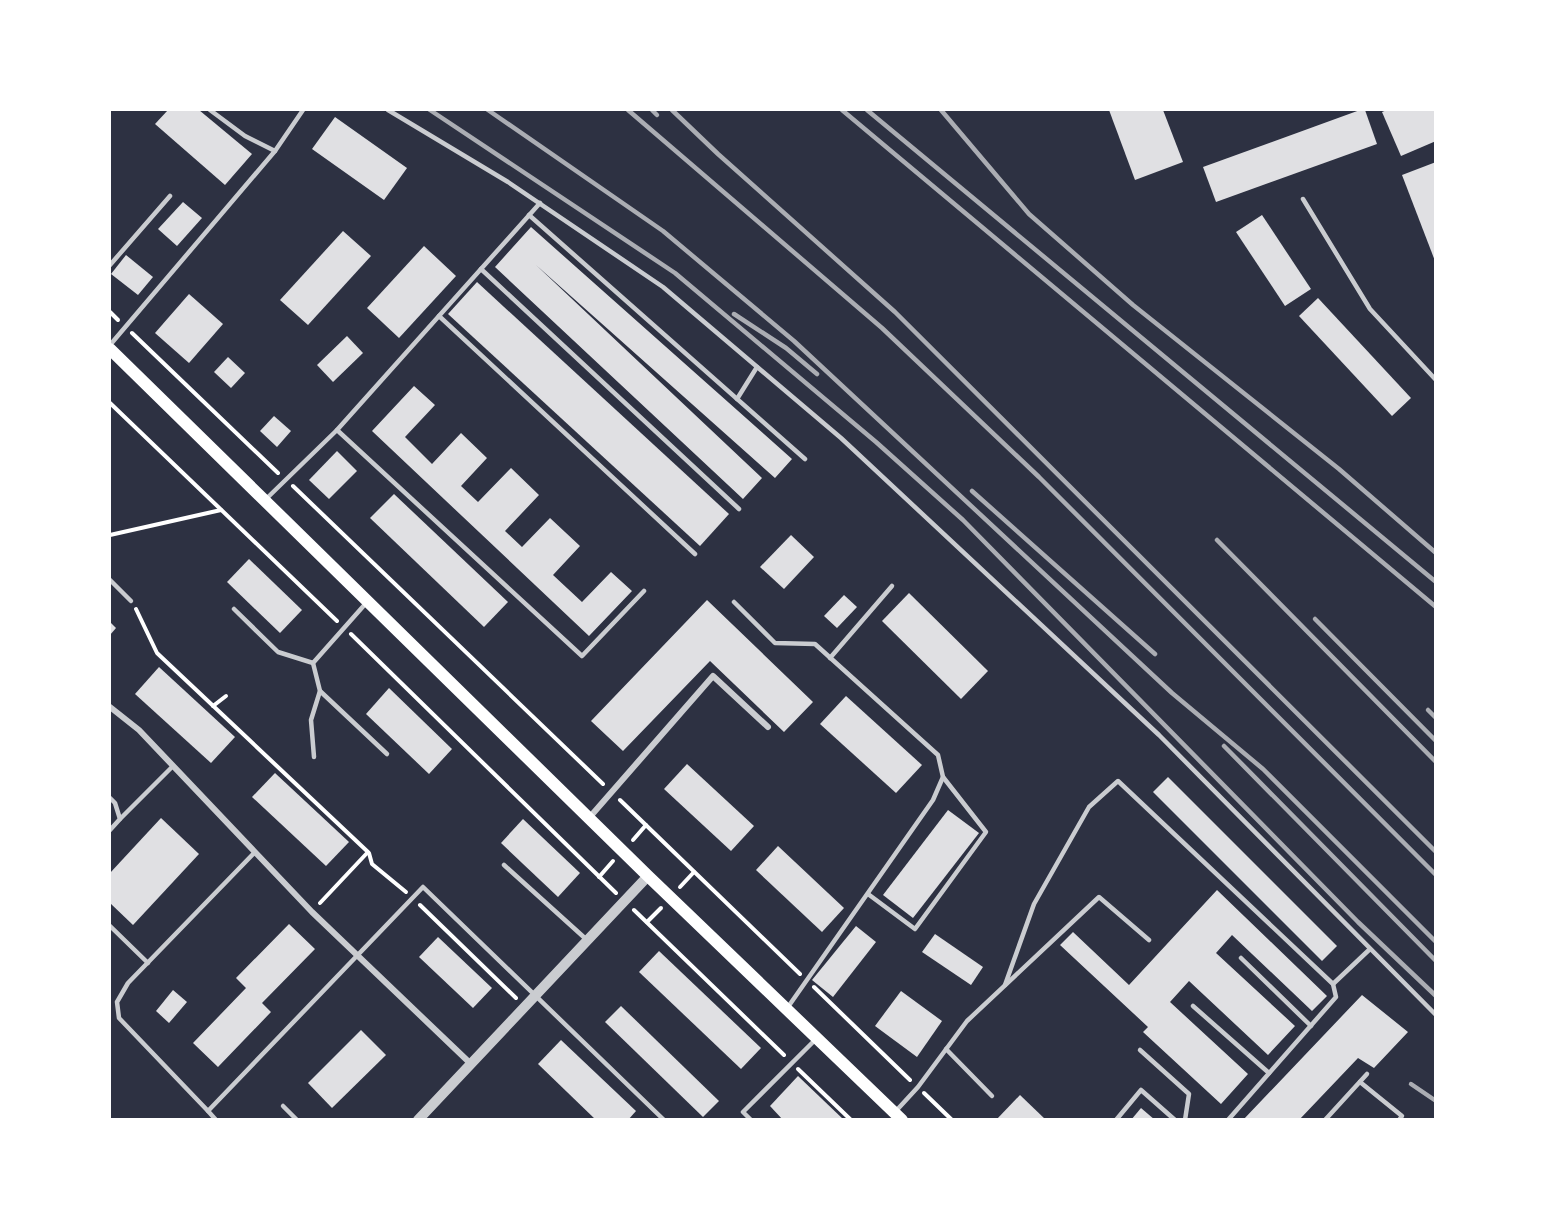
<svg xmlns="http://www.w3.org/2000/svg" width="1545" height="1229" viewBox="0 0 1545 1229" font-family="Mulish,sans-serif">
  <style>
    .building { fill: #e0e0e3 }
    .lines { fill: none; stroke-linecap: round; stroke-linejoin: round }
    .path { stroke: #fff; stroke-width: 4 }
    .service { stroke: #caccd0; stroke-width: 4.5 }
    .minor { stroke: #caccd0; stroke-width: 6 }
    .tertiary { stroke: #caccd0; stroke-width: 10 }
    .secondary { stroke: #fff; stroke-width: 12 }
    .rail { stroke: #abadb3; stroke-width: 4.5 }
  </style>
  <rect width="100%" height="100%" fill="#2d3142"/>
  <!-- building -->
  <g class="building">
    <path d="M168 110H199L252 154 225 185 155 124Z"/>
    <path d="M1109 110H1163L1183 162 1135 180Z"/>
    <path d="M1360 110H1365L1377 144 1216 202 1203 167Z"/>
    <path d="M1387 110H1436V141L1401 156 1382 112Z"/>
    <path d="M335 117 407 168 384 200 312 149Z"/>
    <path d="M1436 162V261H1435L1402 175Z"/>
    <path d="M183 202 202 218 177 246 158 229Z"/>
    <path d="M1262 215 1311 289 1285 306 1236 232Z"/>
    <path d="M531 227 792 459 775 478 536 265 762 478 743 499 495 267Z"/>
    <path d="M343 231 371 256 308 325 280 300Z"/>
    <path d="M424 246 456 276 399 338 367 308Z"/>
    <path d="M126 255 153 277 138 295 111 274Z"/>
    <path d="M477 282 729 514 700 546 448 314Z"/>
    <path d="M189 294 223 324 189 363 155 333Z"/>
    <path d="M1318 298 1411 398 1392 416 1299 316Z"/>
    <path d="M347 336 363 353 333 382 317 365Z"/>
    <path d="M228 357 245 373 231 388 214 372Z"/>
    <path d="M414 386 435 405 405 437 432 464 461 433 487 458 461 486 478 502 511 468 539 495 505 531 522 547 550 518 580 546 553 575 582 602 611 572 632 591 589 636 372 431Z"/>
    <path d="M274 416 291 431 277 447 260 431Z"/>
    <path d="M337 451 357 471 329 499 309 480Z"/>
    <path d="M394 494 508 602 484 627 370 518Z"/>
    <path d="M791 535 814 557 784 589 760 567Z"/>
    <path d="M249 559 302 610 280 633 227 582Z"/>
    <path d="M909 593 988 671 961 699 882 621Z"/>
    <path d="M844 595 857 607 837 628 824 616Z"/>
    <path d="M707 600 813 702 784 732 710 661 623 751 591 721Z"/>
    <path d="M110 622 116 628 110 635Z"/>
    <path d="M159 667 235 737 211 763 135 694Z"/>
    <path d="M389 688 452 749 429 774 366 714Z"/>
    <path d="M846 696 922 765 896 793 820 724Z"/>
    <path d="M687 764 754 826 731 851 664 789Z"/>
    <path d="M275 773 349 842 326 866 252 797Z"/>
    <path d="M1168 777 1337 946 1322 961 1153 792Z"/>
    <path d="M948 810 979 833 913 918 883 895Z"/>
    <path d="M161 818 199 854 133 925 110 903V873Z"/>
    <path d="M523 819 580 873 558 897 501 843Z"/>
    <path d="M778 846 844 908 822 932 756 870Z"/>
    <path d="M1217 890 1327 996 1312 1011 1232 935 1216 953 1295 1026 1268 1055 1189 981 1170 1002 1248 1074 1221 1104 1143 1032 1148 1027 1060 945 1073 932 1129 985Z"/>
    <path d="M289 924 315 949 262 1003 271 1012 218 1067 193 1043 246 988 236 978Z"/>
    <path d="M856 926 876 942 833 997 812 980Z"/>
    <path d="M935 934 983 967 971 985 922 952Z"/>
    <path d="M438 937 492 988 473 1008 419 957Z"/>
    <path d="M659 951 761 1048 741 1069 639 972Z"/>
    <path d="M173 990 187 1002 169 1023 156 1011Z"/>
    <path d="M901 991 942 1021 917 1057 875 1026Z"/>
    <path d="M1362 995 1408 1032 1374 1068 1358 1058 1299 1120H1243Z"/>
    <path d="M621 1006 719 1101 703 1117 605 1022Z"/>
    <path d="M361 1030 386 1055 332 1108 308 1083Z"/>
    <path d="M561 1040 636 1111 628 1120H596L538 1064Z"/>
    <path d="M798 1076 844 1120H783L770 1106Z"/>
    <path d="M1020 1095 1046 1120H996Z"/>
    <path d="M1141 1108 1155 1120H1131Z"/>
  </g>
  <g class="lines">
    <!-- path -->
    <g class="path">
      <path d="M110 312 118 320"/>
      <path d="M132 333 278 473"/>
      <path d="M110 403 337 621"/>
      <path d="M293 486 603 784"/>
      <path d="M110 535 221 510"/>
      <path d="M136 609 157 653 368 852 320 903"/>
      <path d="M351 634 616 893"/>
      <path d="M213 706 226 696"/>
      <path d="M620 800 800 974"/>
      <path d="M633 840 646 825"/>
      <path d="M369 853 372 864 406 892"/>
      <path d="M599 877 613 861"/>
      <path d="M680 887 694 872"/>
      <path d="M420 905 516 998"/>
      <path d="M634 910 784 1055"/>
      <path d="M647 922 661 908"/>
      <path d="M814 987 910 1080"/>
      <path d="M798 1069 851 1120"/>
      <path d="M924 1093 952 1120"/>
    </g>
    <!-- service -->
    <g class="service">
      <path d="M210 110 245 136 275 151"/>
      <path d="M388 110 508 182 663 287 841 438 1159 735 1436 1015"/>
      <path d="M1303 199 1370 309 1436 380"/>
      <path d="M529 215 805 459"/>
      <path d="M110 265 170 196"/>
      <path d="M481 269 739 509"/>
      <path d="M439 316 695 554"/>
      <path d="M110 345 275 151 303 110"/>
      <path d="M737 399 757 367"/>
      <path d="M337 430 540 203"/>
      <path d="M266 499 337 430 582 656 644 591"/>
      <path d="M110 580 131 601"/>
      <path d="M734 602 775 643 815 644 938 755 943 777 933 800 788 1007"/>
      <path d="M234 609 278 652 313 663"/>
      <path d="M830 658 892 586"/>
      <path d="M320 691 387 754"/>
      <path d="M314 757 311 720 320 691 313 663 367 602"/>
      <path d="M110 798 115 803 120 819 110 830"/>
      <path d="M120 819 173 766"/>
      <path d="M504 865 587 940"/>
      <path d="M868 894 915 929 986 832 943 777"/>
      <path d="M110 926 148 963"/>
      <path d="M1241 958 1311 1026"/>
      <path d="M1333 984 1370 949"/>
      <path d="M1005 985 1034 904 1089 807 1118 781 1333 984 1336 997 1228 1120"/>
      <path d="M1193 1006 1269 1073"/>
      <path d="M946 1049 992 1096"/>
      <path d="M1140 1050 1189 1094 1185 1120"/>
      <path d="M1360 1082 1402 1116 1399 1120"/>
      <path d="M283 1106 297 1120"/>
      <path d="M208 1111 119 1018 117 1002 128 983 255 852"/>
      <path d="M895 1112 918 1087 967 1021 1099 897 1149 940"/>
      <path d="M216 1120 208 1111 423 887 664 1120"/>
      <path d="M751 1120 743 1112 815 1040"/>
      <path d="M1116 1120 1141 1090 1175 1120"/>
      <path d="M1325 1120 1367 1074"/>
    </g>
    <!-- minor -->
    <g class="minor">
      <path d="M110 707 139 730 312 912 471 1064"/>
      <path d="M589 818 713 676 768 727"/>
    </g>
    <!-- tertiary -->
    <path class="tertiary" d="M418 1120 648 876"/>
    <!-- secondary -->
    <path class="secondary" d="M110 349 648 876 902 1120"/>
    <!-- rail -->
    <g class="rail">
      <path d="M430 110 675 273 876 442 963 520 1358 922 1436 996"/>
      <path d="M488 110 663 231 794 341 1172 693 1263 769 1436 942"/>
      <path d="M628 110 882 328 1039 477 1436 875"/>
      <path d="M652 110 657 115"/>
      <path d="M672 110 718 154 895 312 1436 852"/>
      <path d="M842 110 1436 607"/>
      <path d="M867 110 1436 582"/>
      <path d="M941 110 1029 214 1133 305 1339 469 1436 553"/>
      <path d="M734 314 786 348 817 374"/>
      <path d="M972 491 1155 654"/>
      <path d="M1217 540 1436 762"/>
      <path d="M1315 619 1436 741"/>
      <path d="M1428 710 1436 718"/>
      <path d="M1224 746 1436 961"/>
      <path d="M1411 1084 1436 1101"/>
    </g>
  </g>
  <!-- border -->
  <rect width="1545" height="1229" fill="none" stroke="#ffffff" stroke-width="222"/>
</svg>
